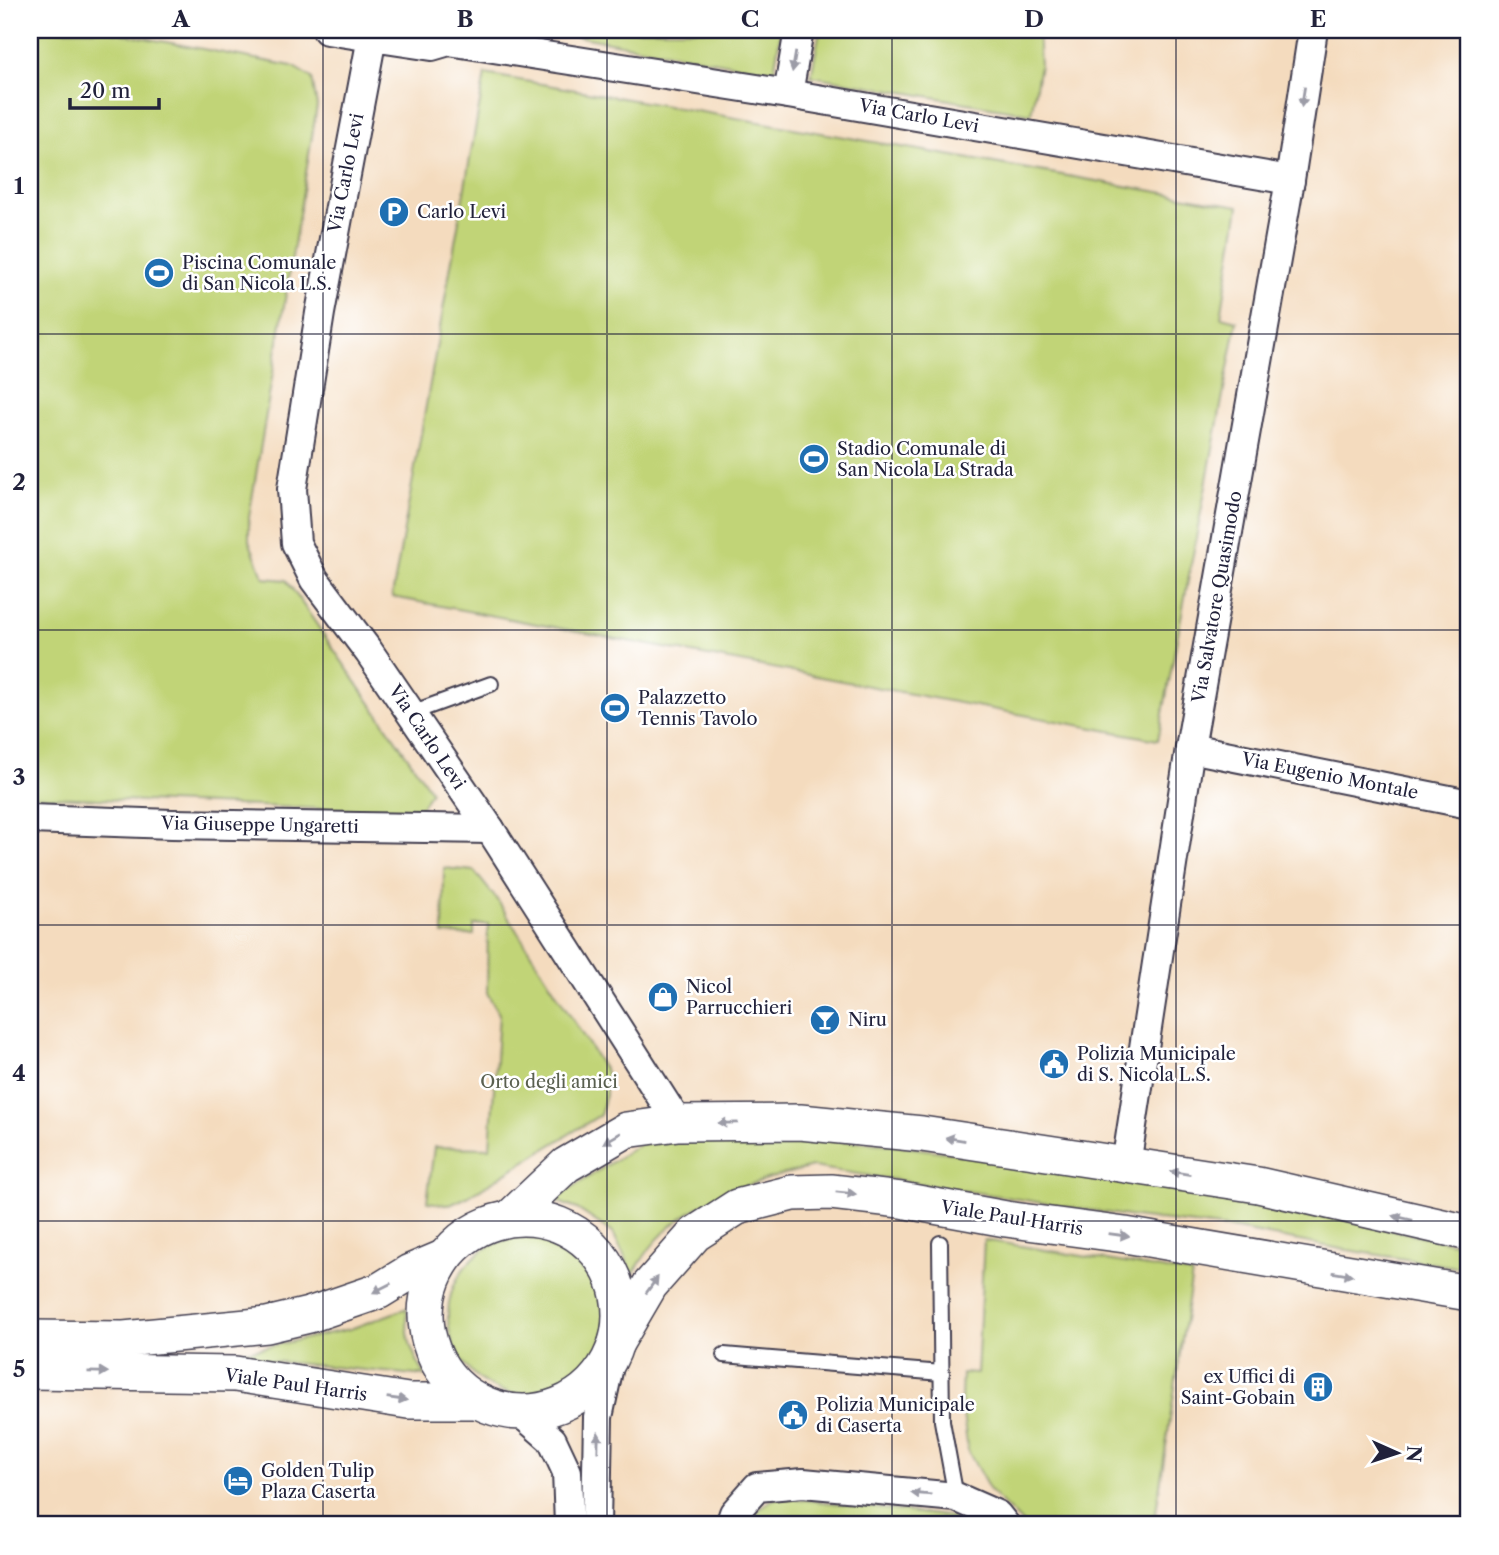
<svg xmlns="http://www.w3.org/2000/svg" width="1499" height="1555" viewBox="0 0 1499 1555" font-family="'Libre Caslon Text',serif">
  <style>
    .green { fill: #c1d477; stroke: #727b59; stroke-width: 2 }
    .lines { fill: none; stroke-linecap: round; stroke-linejoin: round }
    .service-casing { stroke: #423e4f; stroke-width: 18 }
    .minor-casing { stroke: #423e4f; stroke-width: 32 }
    .tertiary-casing { stroke: #423e4f; stroke-width: 38 }
    .service { stroke: #fff; stroke-width: 14 }
    .minor { stroke: #fff; stroke-width: 28 }
    .tertiary { stroke: #fff; stroke-width: 35 }
    .oneway { fill: #9c9ca7 }
    .grid { fill: none; stroke: #22223b; stroke-width: 2; stroke-opacity: 0.55 }
    .labels { text-anchor: middle; stroke-width: 5; stroke-linejoin: round; paint-order: stroke }
    .street-label { font-size: 18px; fill: #22223b; stroke: #fff }
    .poi-label { font-size: 18px; fill: #22223b; stroke: #fff; text-anchor: start }
    .park-label { font-size: 18px; fill: #5a6050; stroke: #fff }
    .neatline { fill: none; stroke: #22223b; stroke-width: 2.5 }
    .grid-label { font-size: 23px; text-anchor: middle; font-weight: bold; fill: #22223b }
  </style>
  <rect width="100%" height="100%" fill="#fff"/>
  <filter id="ink" filterUnits="userSpaceOnUse"><feTurbulence type="fractalNoise" baseFrequency=".0143" numOctaves="2"/><feDisplacementMap in="SourceGraphic" scale="14" xChannelSelector="R" yChannelSelector="G"/><feConvolveMatrix kernelMatrix="1 2 1 2 8 2 1 2 1" color-interpolation-filters="sRGB"/></filter>
  <filter id="wash" filterUnits="userSpaceOnUse"><feTurbulence type="fractalNoise" baseFrequency=".00686" numOctaves="4" result="noise"/><feDisplacementMap in="SourceGraphic" scale="28" xChannelSelector="R" yChannelSelector="G"/><feGaussianBlur stdDeviation="1.57" result="paint"/><feColorMatrix in="noise" values="0 0 0 0 0 0 0 0 0 0 0 0 0 0 0 0 0 1.4 0 .05"/><feComposite in="paint" operator="in"/></filter>
  <g filter="url(#wash)">
    <rect width="100%" height="100%" fill="#f4dbbe"/>
    <!-- green -->
    <g class="green">
      <path d="M30 30H103L292 66 312 78 317 106 249 517V541L264 578 286 580 431 791 418 813 30 796Z"/>
      <path d="M543 30H781L774 72Z"/>
      <path d="M820 30H1038L1040 65 1031 114 811 76Z"/>
      <path d="M485 74 1239 206 1221 317 1237 321 1158 740 392 597Z"/>
      <path d="M444 868 474 871 498 901 606 1072V1095L600 1115 467 1197 450 1205 427 1202 434 1147 490 1148 499 1014 487 993 488 924 474 925V935L443 934Z"/>
      <path d="M686 1130 884 1144 1167 1182 1469 1246V1269L1341 1249 1237 1229 1134 1217 813 1167C756 1180 689 1199 651 1247 644 1256 639 1265 633 1274L613 1233 577 1209 553 1200 648 1139Z"/>
      <circle cx="527" cy="1316" r="79"/>
      <path d="M984 1240 1192 1274 1154 1525H1024L990 1491 968 1451 961 1399 962 1373 977 1374Z"/>
      <path d="M407 1308C406 1337 410 1351 426 1376L251 1359 180 1357 251 1350 350 1329Z"/>
      <path d="M780 1497 971 1519 976 1525H750C756 1511 765 1501 780 1497Z"/>
    </g>
  </g>
  <g filter="url(#ink)">
    <g class="lines">
      <!-- service casing -->
      <g class="service-casing">
        <g id="service">
          <path d="M411 713 491 684"/>
          <path d="M940 1243 942 1421 956 1497"/>
          <path d="M724 1355 942 1373"/>
        </g>
      </g>
      <!-- minor casing -->
      <g class="minor-casing">
        <g id="minor">
          <path d="M327 30 372 37"/>
          <path d="M788 94 799 30"/>
          <path d="M1190 748 1469 804"/>
          <path d="M30 819 172 824 490 829"/>
          <path d="M678 1123 490 829 369 652 314 579 296 543 292 489 320 313 372 37 432 46 449 41 788 94 1290 180"/>
          <path d="M1126 1165 1190 748 1290 180 1313 30"/>
          <path d="M520 1412 552 1440 567 1472 569 1525"/>
          <path d="M596 1525 598 1417 611 1357"/>
          <path d="M730 1525 734 1513 757 1487 803 1483 956 1497 997 1515 1005 1525"/>
        </g>
      </g>
      <!-- tertiary casing -->
      <g class="tertiary-casing">
        <g id="tertiary">
          <path d="M510 1218 566 1165 626 1130 678 1123 800 1122 922 1134 1258 1185 1469 1233"/>
          <circle cx="523" cy="1315" r="97"/>
          <path d="M30 1338 124 1339 267 1325 309 1315 379 1291 410 1272 443 1258"/>
          <path d="M616 1343 650 1285 695 1234 737 1207 792 1193 831 1192 901 1200 1006 1219 1125 1235 1469 1293"/>
          <path d="M30 1371 235 1374 408 1401H477"/>
        </g>
      </g>
      <!-- service -->
      <use href="#service" class="service"/>
      <!-- minor -->
      <use href="#minor" class="minor"/>
      <!-- tertiary -->
      <use href="#tertiary" class="tertiary"/>
    </g>
    <!-- one-way arrows -->
    <defs><path id="oneway-solid" d="M-6-.8H1V-3.2L6.5 0L1 3.2V.8H-6Z" transform="scale(1.75)"/></defs>
    <g class="oneway">
      <use href="#oneway-solid" transform="translate(794 62) rotate(100)"/>
      <use href="#oneway-solid" transform="translate(1303 97) rotate(99)"/>
      <use href="#oneway-solid" transform="translate(728 1123) rotate(179)"/>
      <use href="#oneway-solid" transform="translate(612 1138) rotate(150)"/>
      <use href="#oneway-solid" transform="translate(955 1139) rotate(-171)"/>
      <use href="#oneway-solid" transform="translate(1180 1173) rotate(-171)"/>
      <use href="#oneway-solid" transform="translate(846 1193) rotate(6)"/>
      <use href="#oneway-solid" transform="translate(1403 1218) rotate(-167)"/>
      <use href="#oneway-solid" transform="translate(1119 1235) rotate(8)"/>
      <use href="#oneway-solid" transform="translate(1343 1274) rotate(9)"/>
      <use href="#oneway-solid" transform="translate(652 1285) rotate(-54)"/>
      <use href="#oneway-solid" transform="translate(382 1288) rotate(153)"/>
      <use href="#oneway-solid" transform="translate(98 1372) rotate(1)"/>
      <use href="#oneway-solid" transform="translate(397 1399) rotate(8)"/>
      <use href="#oneway-solid" transform="translate(598 1442) rotate(-89)"/>
      <use href="#oneway-solid" transform="translate(921 1494) rotate(-175)"/>
    </g>
  </g>
  <!-- grid -->
  <path class="grid" d="M323 30V1525M607 30V1525M892 30V1525M1176 30V1525M30 334H1469M30 630H1469M30 925H1469M30 1221H1469"/>
  <!-- icons -->
  <defs>
    <g id="parking-disc" transform="scale(1.575)"><circle r="9.5" fill="#1f6fb2" stroke="#fff"/><path d="M-3.5-5.5H1a3.5 3.5 0 0 1 0 7H-1V5.5H-3.5ZM-1-3.4V-.6H.8a1.4 1.4 0 0 0 0-2.8Z" fill="#fff"/></g>
    <g id="stadium-disc" transform="scale(1.575)"><circle r="9.5" fill="#1f6fb2" stroke="#fff"/><path d="M0-5a6.5 5 0 1 0 0 10a6.5 5 0 1 0 0-10ZM-3.5-1.8h7v3.6h-7Z" fill="#fff"/></g>
    <g id="shop-disc" transform="scale(1.575)"><circle r="9.5" fill="#1f6fb2" stroke="#fff"/><path d="M-5-2.5h2.3a2.7 3.5 0 0 1 5.4 0H5L5.5 6h-11ZM-1.5-2.5h3a1.5 2.3 0 0 0-3 0Z" fill="#fff"/></g>
    <g id="bar-disc" transform="scale(1.575)"><circle r="9.5" fill="#1f6fb2" stroke="#fff"/><path d="M-6-5H6L.8 .8V4.5H3.5V6h-7V4.5H-.8V.8Z" fill="#fff"/></g>
    <g id="civic-disc" transform="scale(1.575)"><circle r="9.5" fill="#1f6fb2" stroke="#fff"/><path d="M-.6-6.5H3V-4.5H.6V-3L4-1V1h2V6H-6V1h2V-1L-.6-3ZM-1.2 2.5V6h2.4V2.5Z" fill="#fff"/></g>
    <g id="building-disc" transform="scale(1.575)"><circle r="9.5" fill="#1f6fb2" stroke="#fff"/><path d="M-4-6H4V6H1V3H-1V6H-4ZM-2.5-4.3h1.7v1.8h-1.7ZM.8-4.3h1.7v1.8H.8ZM-2.5-1h1.7V.8h-1.7ZM.8-1h1.7V.8H.8Z" fill="#fff"/></g>
    <g id="hotel-disc" transform="scale(1.575)"><circle r="9.5" fill="#1f6fb2" stroke="#fff"/><path d="M-6-4.5h1.5V1H6V5H4.5V3h-9V5H-6ZM-4 0a1.8 1.8 0 1 1 3.6 0ZM.5 0V-2.5h3Q6-2.5 6 0Z" fill="#fff"/></g>
  </defs>
  <g fill-rule="evenodd">
    <use href="#parking-disc" x="394" y="212"/>
    <use href="#stadium-disc" x="159" y="273"/>
    <use href="#stadium-disc" x="814" y="459"/>
    <use href="#stadium-disc" x="615" y="708"/>
    <use href="#shop-disc" x="663" y="997"/>
    <use href="#bar-disc" x="825" y="1020"/>
    <use href="#civic-disc" x="1054" y="1064"/>
    <use href="#building-disc" x="1318" y="1387"/>
    <use href="#civic-disc" x="793" y="1415"/>
    <use href="#hotel-disc" x="238" y="1481"/>
  </g>
  <g class="labels">
    <!-- street labels -->
    <g class="street-label">
      <text transform="translate(919 116) rotate(10)" y="6">Via Carlo Levi</text>
      <text transform="translate(346 173) rotate(-79)" y="6">Via Carlo Levi</text>
      <text transform="translate(1217 597) rotate(-80)" y="6">Via Salvatore Quasimodo</text>
      <text transform="translate(427 737) rotate(56)" y="6">Via Carlo Levi</text>
      <text transform="translate(1330 776) rotate(11)" y="6">Via Eugenio Montale</text>
      <text transform="translate(260 825) rotate(1)" y="6">Via Giuseppe Ungaretti</text>
      <text transform="translate(1012 1218) rotate(9)" y="6">Viale Paul Harris</text>
      <text transform="translate(296 1385) rotate(8)" y="6">Viale Paul Harris</text>
    </g>
    <!-- poi labels -->
    <g class="poi-label">
      <text x="417" y="218">Carlo Levi</text>
      <text x="182" y="269">Piscina Comunale<tspan x="182" dy="21">di San Nicola L.S.</tspan></text>
      <text x="837" y="455">Stadio Comunale di<tspan x="837" dy="21">San Nicola La Strada</tspan></text>
      <text x="638" y="704">Palazzetto<tspan x="638" dy="21">Tennis Tavolo</tspan></text>
      <text x="686" y="993">Nicol<tspan x="686" dy="21">Parrucchieri</tspan></text>
      <text x="848" y="1026">Niru</text>
      <text x="1077" y="1060">Polizia Municipale<tspan x="1077" dy="21">di S. Nicola L.S.</tspan></text>
      <text x="1295" y="1383" text-anchor="end">ex Uffici di<tspan x="1295" dy="21">Saint-Gobain</tspan></text>
      <text x="816" y="1411">Polizia Municipale<tspan x="816" dy="21">di Caserta</tspan></text>
      <text x="261" y="1477">Golden Tulip<tspan x="261" dy="21">Plaza Caserta</tspan></text>
    </g>
    <!-- park labels -->
    <g class="park-label">
      <text x="549" y="1088">Orto degli amici</text>
    </g>
  </g>
  <!-- margin -->
  <rect width="1499" height="1555" fill="none" stroke="#fff" stroke-width="77"/>
  <!-- north arrow -->
  <g transform="translate(1397 1453) rotate(93)" stroke="#ffffff" stroke-width="5" paint-order="stroke">
  <path d="M0-5L12 26L0 18L-12 26Z" fill="#22223b"/>
  <text y="-10" font-size="19" font-weight="bold" text-anchor="middle" fill="#22223b">N</text>
  </g>
  <!-- scale -->
  <path d="M70 98v10h89v-10" fill="none" stroke="#22223b" stroke-width="3.5"/>
  <text x="80" y="98" font-size="21" fill="#22223b" stroke="#ffffff" stroke-width="5" paint-order="stroke">20 m</text>
  <rect x="38" y="38" width="1422" height="1478" class="neatline"/>
  <g class="grid-label">
    <text x="181" y="27">A</text>
    <text x="465" y="27">B</text>
    <text x="750" y="27">C</text>
    <text x="1034" y="27">D</text>
    <text x="1318" y="27">E</text>
    <text x="19" y="194">1</text>
    <text x="19" y="490">2</text>
    <text x="19" y="785">3</text>
    <text x="19" y="1081">4</text>
    <text x="19" y="1377">5</text>
  </g>
</svg>
